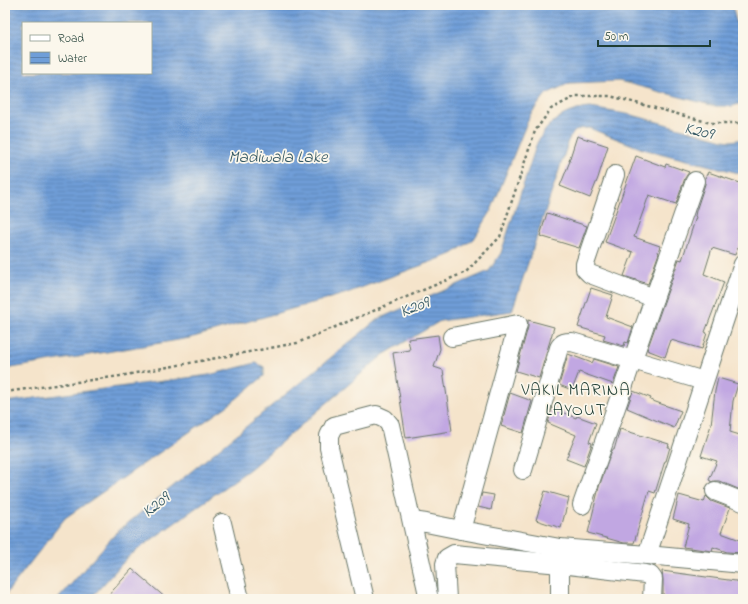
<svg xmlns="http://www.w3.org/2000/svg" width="748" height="604" viewBox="0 0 748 604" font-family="'Indie Flower',sans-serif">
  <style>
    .water { fill: url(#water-rules); stroke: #476e86; fill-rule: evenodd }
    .building { fill: #c1a7e2 }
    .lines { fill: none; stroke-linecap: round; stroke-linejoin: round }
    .minor-casing { stroke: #6a7769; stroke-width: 20 }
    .path { stroke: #6a7769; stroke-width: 2.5; stroke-dasharray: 3 3; stroke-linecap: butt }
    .minor { stroke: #fff; stroke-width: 18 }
    .labels { text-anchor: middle; stroke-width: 3.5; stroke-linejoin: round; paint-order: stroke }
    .water-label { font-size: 17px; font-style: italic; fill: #375a65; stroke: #fbf7ec }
    .neighbourhood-label { font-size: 17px; letter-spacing: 1px; fill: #1f3d34; stroke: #fbf7ec }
  </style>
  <defs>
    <pattern id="water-rules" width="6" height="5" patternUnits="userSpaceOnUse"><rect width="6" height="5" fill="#6f9ed8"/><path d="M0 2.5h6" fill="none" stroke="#5b82b0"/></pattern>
  </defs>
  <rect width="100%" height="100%" fill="#fbf7ec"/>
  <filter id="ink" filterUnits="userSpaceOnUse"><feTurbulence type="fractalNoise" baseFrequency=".025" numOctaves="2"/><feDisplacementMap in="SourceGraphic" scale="8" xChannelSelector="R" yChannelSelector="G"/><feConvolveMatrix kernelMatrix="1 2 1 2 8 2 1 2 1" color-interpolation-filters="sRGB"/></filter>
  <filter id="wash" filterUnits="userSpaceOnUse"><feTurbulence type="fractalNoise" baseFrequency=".012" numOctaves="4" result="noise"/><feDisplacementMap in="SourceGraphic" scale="16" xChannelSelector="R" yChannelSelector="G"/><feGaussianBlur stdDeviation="0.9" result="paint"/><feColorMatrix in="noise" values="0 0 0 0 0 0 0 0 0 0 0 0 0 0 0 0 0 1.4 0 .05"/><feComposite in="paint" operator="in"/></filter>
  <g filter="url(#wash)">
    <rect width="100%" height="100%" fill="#f5e4cb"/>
    <!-- water -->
    <g class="water">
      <path d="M5 5H732L743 50V103L732 106H715L619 81 570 83 546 94 530 115 490 213 474 239 452 254 344 294 190 338 5 369ZM23 23H151V73H23Z"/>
      <path d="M590 108 632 115 723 140 731 141 743 139V174L643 149 589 128 579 129 574 132 570 137 567 143 566 149 512 311 440 321 383 355 250 469 130 555 90 599H58L117 532 378 319 489 271 501 253 537 143C549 121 565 110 590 108Z"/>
      <path d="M256 363 264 367V376L230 404 65 518 5 595V402L209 375Z"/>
    </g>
    <g id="blocks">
      <!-- building -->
      <g class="building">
        <path d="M577 136 608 146 598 178 590 198 560 186 570 161H569Z"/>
        <path d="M636 156 665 167 666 164 689 172 685 178 676 204 649 195 634 237 660 246 658 252 659 253 648 284 624 276 633 252 605 242Z"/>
        <path d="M708 172 743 184V234L735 255 712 248 704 274 724 282 705 332 707 333 702 349 671 340 665 357 647 350 679 259 682 260 696 217 695 216 696 211 705 184V178Z"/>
        <path d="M547 213 587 226 579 248 540 236Z"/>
        <path d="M591 288 613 295 606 317 633 327 628 343 625 342 624 346 603 340 605 335 578 327Z"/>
        <path d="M528 320 554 327 539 378 516 371 528 327Z"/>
        <path d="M438 335 440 349 434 367 443 370 452 431 406 438 393 353 410 350 408 339Z"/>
        <path d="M568 354 592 363 594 359 619 367 613 384 579 372 572 390 559 385Z"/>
        <path d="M718 378 738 384 733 401 730 432 743 436V491L719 481H714L711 482V481L709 480 717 461 701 456 711 425 715 391Z"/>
        <path d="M633 391 651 398 650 400 681 411 674 428 627 408Z"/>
        <path d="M510 393 532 401 523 433 501 426Z"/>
        <path d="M552 408 576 418 577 416 596 423 589 442 592 443 584 466 566 459 576 435 548 423Z"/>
        <path d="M620 429 669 444 668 447H670L666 461H665L655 493 649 491 634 543H624L588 533 599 487 612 450H614Z"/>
        <path d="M545 491 569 498 561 528 536 520Z"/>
        <path d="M482 493 494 495 491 510 478 507Z"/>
        <path d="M679 495 704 502 706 496 711 501 730 508 721 533 743 541V553L727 552 713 547 712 551 683 547 689 524 673 519Z"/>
        <path d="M132 569 167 599H105Z"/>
        <path d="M662 571 743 582V599H663V580Z"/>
      </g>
    </g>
  </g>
  <g filter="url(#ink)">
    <use href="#blocks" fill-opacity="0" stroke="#6a7769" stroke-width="1"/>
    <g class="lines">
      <!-- minor casing -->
      <g class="minor-casing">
        <g id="minor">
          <path d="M615 175 585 264V269L590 274 654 298"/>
          <path d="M452 337 518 324 461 530 560 548 647 555 743 564"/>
          <path d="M523 470 559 348C562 342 566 342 572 342L704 381"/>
          <path d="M715 491 743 502"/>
          <path d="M582 505 695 181"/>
          <path d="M412 521 426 523 461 530"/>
          <path d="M222 523 240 599"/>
          <path d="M647 555 743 264"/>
          <path d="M365 599 329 448V436L334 426 376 415 385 419 390 425 429 599"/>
          <path d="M447 599 445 564 447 558 454 554 560 564 645 574 650 575 653 579 652 599"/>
          <path d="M560 599V553"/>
        </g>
      </g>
      <!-- path -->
      <path class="path" d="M5 392 120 376 297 343 466 272 500 237 535 131 551 109 576 96H610L711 123H740L743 122"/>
      <!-- minor -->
      <use href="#minor" class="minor"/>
    </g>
  </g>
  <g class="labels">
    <!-- water labels -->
    <g class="water-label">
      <text transform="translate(699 130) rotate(13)" y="6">K209</text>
      <text x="278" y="162">Madiwala Lake</text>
      <text transform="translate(414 306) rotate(-21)" y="6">K209</text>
      <text transform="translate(155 504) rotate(-39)" y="6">K209</text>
    </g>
    <!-- neighbourhood labels -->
    <g class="neighbourhood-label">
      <text x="576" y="395">VAKIL MARINA<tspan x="576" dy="20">LAYOUT</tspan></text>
    </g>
  </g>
  <!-- margin -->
  <rect width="748" height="604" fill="none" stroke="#fbf7ec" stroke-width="20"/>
  <!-- legend -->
  <rect x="22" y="22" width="130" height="52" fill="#fbf7ec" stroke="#a3ada2"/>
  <rect x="30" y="35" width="20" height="6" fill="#ffffff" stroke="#a3ada2"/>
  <text x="58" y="42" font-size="12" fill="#1f3d34">Road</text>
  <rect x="30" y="52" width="20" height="12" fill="url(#water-rules)" stroke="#a3ada2"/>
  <text x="58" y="62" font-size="12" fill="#1f3d34">Water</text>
  <!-- scale -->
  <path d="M598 40v6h112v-6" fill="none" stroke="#1f3d34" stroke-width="2"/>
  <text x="604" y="40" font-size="12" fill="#1f3d34" stroke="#fbf7ec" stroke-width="3" paint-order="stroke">50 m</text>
</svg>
